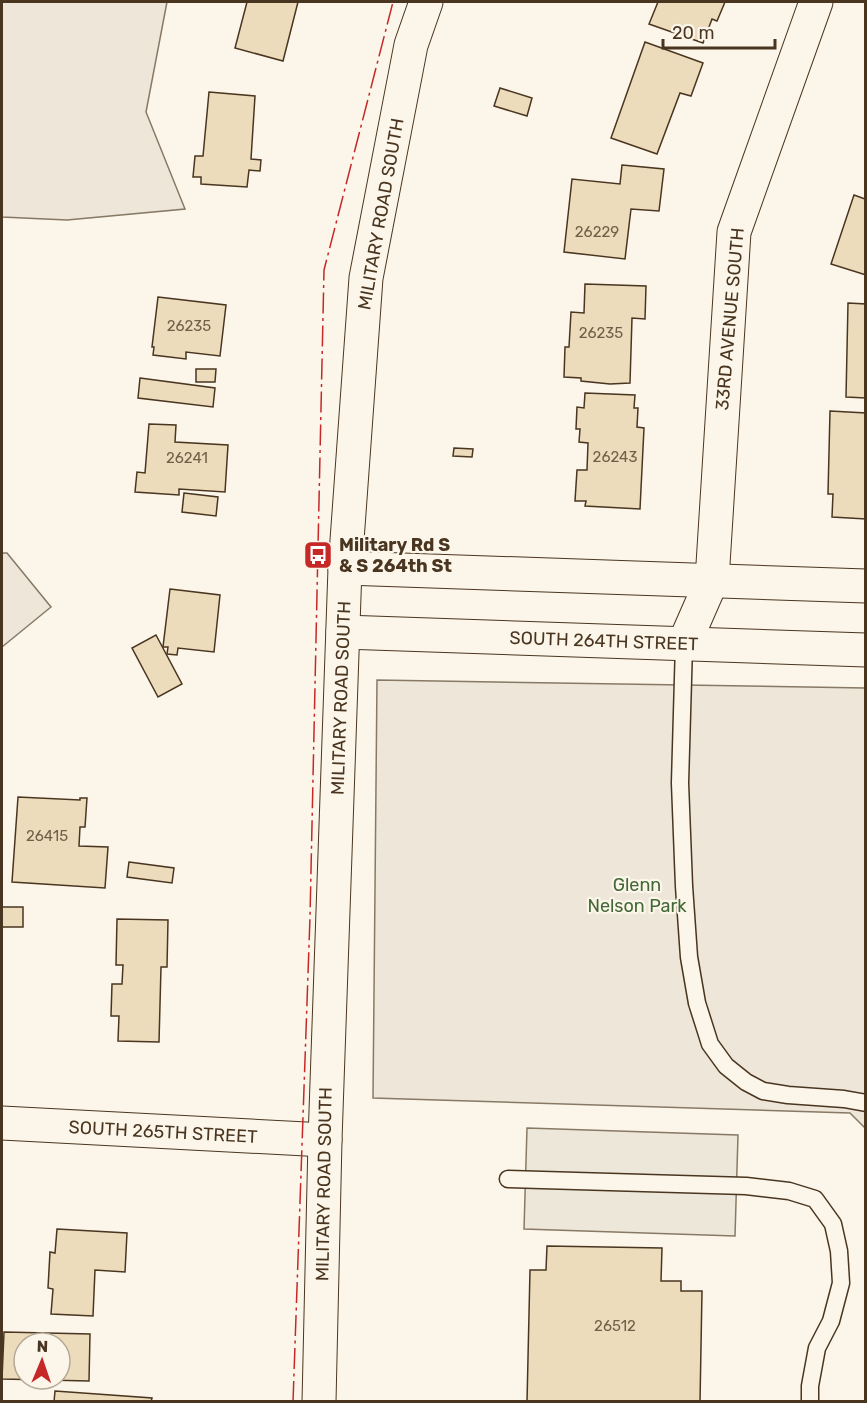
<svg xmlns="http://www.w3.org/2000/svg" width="867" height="1403" viewBox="0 0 867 1403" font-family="Rubik,sans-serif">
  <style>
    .green { fill: #ede6d9; stroke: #887966; stroke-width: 1.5 }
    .parking { fill: #ede7d9; stroke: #887966; stroke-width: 1.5 }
    .building { fill: #ecdcbc; stroke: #4a3520; stroke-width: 1.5; fill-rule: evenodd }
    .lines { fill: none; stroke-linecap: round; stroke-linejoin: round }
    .lane-casing { stroke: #4a3520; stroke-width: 19 }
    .street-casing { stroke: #4a3520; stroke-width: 35 }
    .secondary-casing { stroke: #4a3520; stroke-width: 35 }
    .lane { stroke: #fbf6e9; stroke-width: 16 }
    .street { stroke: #fbf6e9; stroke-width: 33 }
    .secondary { stroke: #fbf6e9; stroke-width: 33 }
    .power { stroke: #c62828; stroke-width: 1.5; stroke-dasharray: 21 4.5 3 4.5; stroke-linecap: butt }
    .labels { text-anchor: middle; stroke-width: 4.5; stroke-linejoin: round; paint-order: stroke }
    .number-label { font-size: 15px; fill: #725f47 }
    .street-label { font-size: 18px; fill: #4a3520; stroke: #fbf6e9 }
    .poi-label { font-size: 18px; font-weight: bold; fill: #4a3520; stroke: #fbf6e9; text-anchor: start }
    .park-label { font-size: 18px; fill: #436837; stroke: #fbf6e9 }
  </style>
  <rect width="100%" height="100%" fill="#fbf6e9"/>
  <!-- green -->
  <g class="green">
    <path d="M2 2H167L146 112 185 209 67 220 2 217Z"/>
    <path d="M2 553H7L51 607 2 647Z"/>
    <path d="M377 680 865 688V1128L850 1113 373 1098Z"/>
  </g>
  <!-- parking -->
  <path class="parking" d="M527 1128 738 1135 735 1236 524 1229Z"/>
  <!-- building -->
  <g class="building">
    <path d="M247 2H298L283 61 235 48Z"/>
    <path d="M658 2H725L717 21 712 19 703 43 649 24Z"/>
    <path d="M645 42 703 63 691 96 680 93 657 154 611 138Z"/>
    <path d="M500 88 532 98 527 116 494 106Z"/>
    <path d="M209 92 255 96 251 159 261 160 260 171 249 170 247 187 201 184V177H193L195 156H203Z"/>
    <path d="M622 165 664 169 659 211 631 209 625 259 564 252 572 179 620 184Z"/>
    <path d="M854 195 865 199 866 196V275L831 264Z"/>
    <path d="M585 284 646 286 645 319 632 318 630 383 610 384 581 381V378L564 377 565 347H569L571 312 584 313Z"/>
    <path d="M158 297 226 305 220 356 186 352V359L153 355 154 347H152Z"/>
    <path d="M848 303 866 304V398L846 397Z"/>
    <path d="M196 369H216L215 382H196Z"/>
    <path d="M140 378 215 388 213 407 138 398Z"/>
    <path d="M585 393 635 395 634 408H638L637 427 644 428 640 509 585 506 586 501H575L577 470H587L588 443 579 442 580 429H576L577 407 584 408Z"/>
    <path d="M830 411 866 413V519L832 517 833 494H828Z"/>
    <path d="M149 424 176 425 175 442 228 445 225 492 179 489V495L135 492 137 472 145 473Z"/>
    <path d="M454 448 473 449 472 457 453 456Z"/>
    <path d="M184 493 218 497 216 516 182 512Z"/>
    <path d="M170 589 220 595 214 652 178 648 177 655 167 654 168 647H163Z"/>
    <path d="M156 635 182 684 158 697 132 648Z"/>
    <path d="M18 797 80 800V798H87L85 827H80L79 846 108 847 105 888 12 882Z"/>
    <path d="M129 862 174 868 172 883 127 877Z"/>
    <rect x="2" y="907" width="21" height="20"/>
    <path d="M117 919 168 920 167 967H161L159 1042 118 1041 119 1016H111L112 984H122L123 965H116Z"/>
    <path d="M57 1229 127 1233 125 1272 95 1270 93 1316 51 1314 53 1289 48 1288 50 1252 55 1253Z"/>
    <path d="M547 1246 662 1248 661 1281H681V1291H702L700 1402H527L530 1270H546Z"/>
    <path d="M4 1332 90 1334 89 1381 2 1379ZM24 1343H60V1379H24Z"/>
    <path d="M55 1391 152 1398 151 1402H54Z"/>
  </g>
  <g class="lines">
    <!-- lane casing -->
    <g class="lane-casing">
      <g id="lane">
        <path d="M684 644 680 783 684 886 689 957 697 1003 710 1044 726 1066 746 1082 763 1091 788 1095 844 1099 866 1103"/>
        <path d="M508 1179 746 1186 789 1191 815 1199 833 1224 839 1251 841 1283 831 1321 817 1348 810 1386V1402"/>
      </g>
    </g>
    <!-- street casing -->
    <g class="street-casing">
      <g id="street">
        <path d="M345 568 866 586"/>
        <path d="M343 632 866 650"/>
        <path d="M684 644 712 580 734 232 816 2"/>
        <path d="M2 1123 325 1140"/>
      </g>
    </g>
    <!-- secondary casing -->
    <g class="secondary-casing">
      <path id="secondary" d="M319 1402 325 1140 345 568 366 278 411 45 426 2"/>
    </g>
    <!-- lane -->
    <use href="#lane" class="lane"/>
    <!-- street -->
    <use href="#street" class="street"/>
    <!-- secondary -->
    <use href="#secondary" class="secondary"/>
    <!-- power -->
    <path class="power" d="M293 1402 310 917 324 270 393 2"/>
  </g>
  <!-- icons -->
  <defs>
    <g id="bus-square" transform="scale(1.5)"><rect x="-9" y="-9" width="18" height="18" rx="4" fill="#c62828" stroke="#fbf6e9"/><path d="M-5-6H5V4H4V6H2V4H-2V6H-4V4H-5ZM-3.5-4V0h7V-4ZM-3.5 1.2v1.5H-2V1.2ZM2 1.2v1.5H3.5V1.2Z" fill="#fff"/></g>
  </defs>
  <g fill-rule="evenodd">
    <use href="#bus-square" x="318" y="555"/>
  </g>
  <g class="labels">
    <!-- number labels -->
    <g class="number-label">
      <text x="597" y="237">26229</text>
      <text x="189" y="331">26235</text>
      <text x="601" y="338">26235</text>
      <text x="615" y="462">26243</text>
      <text x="187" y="463">26241</text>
      <text x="47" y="841">26415</text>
      <text x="615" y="1331">26512</text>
    </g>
    <!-- street labels -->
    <g class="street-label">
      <text transform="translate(381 214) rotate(-80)" y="6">MILITARY ROAD SOUTH</text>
      <text transform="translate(730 319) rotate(-85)" y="6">33RD AVENUE SOUTH</text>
      <text transform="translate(604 641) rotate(2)" y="6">SOUTH 264TH STREET</text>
      <text transform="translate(341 698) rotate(-88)" y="6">MILITARY ROAD SOUTH</text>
      <text transform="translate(163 1132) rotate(3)" y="6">SOUTH 265TH STREET</text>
      <text transform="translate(324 1184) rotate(-89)" y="6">MILITARY ROAD SOUTH</text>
    </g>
    <!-- poi labels -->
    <g class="poi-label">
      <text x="339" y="551">Military Rd S<tspan x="339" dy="21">&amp; S 264th St</tspan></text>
    </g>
    <!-- park labels -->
    <g class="park-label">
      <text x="637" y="891">Glenn<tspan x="637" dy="21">Nelson Park</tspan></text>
    </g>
  </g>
  <!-- border -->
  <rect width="867" height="1403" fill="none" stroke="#4a3520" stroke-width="6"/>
  <!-- north arrow -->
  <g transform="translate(42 1361) rotate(2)"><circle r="28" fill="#fbf6e9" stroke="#b4a999" stroke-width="1.5"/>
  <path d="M0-4.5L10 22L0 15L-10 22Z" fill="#c62828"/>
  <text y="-9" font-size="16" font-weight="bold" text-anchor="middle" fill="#4a3520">N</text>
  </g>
  <!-- scale -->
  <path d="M663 39v9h112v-9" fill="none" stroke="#4a3520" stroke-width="3"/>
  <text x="672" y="39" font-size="18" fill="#4a3520" stroke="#fbf6e9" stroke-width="4.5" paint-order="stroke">20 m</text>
</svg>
